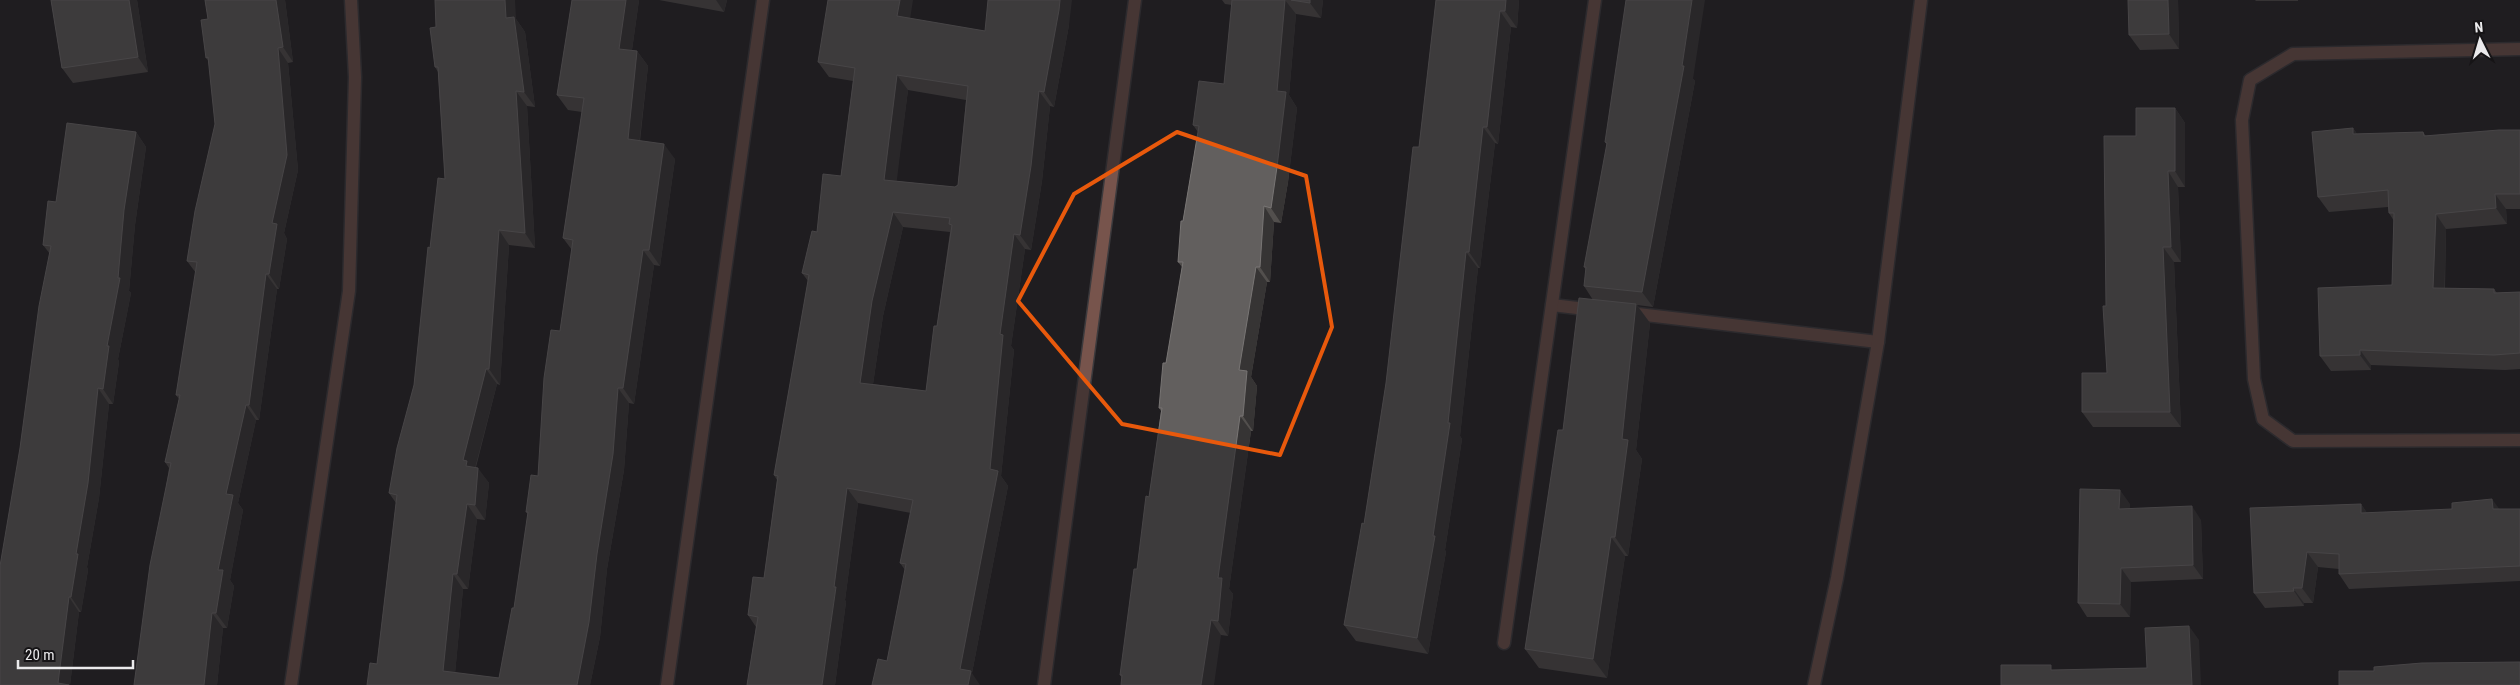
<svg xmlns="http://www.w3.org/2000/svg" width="2520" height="685" viewBox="0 0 2520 685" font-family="'Roboto Condensed',sans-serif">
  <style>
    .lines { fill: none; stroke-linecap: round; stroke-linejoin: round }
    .street-casing { stroke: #3c3a3d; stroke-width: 15 }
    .street { stroke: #77544c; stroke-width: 12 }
    .wall { fill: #524f4d; fill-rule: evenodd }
    .shaded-wall { fill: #363434 }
    .building { fill: #625f5e; stroke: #787574; fill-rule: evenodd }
    .marked { fill: none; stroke: #e8590c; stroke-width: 4; stroke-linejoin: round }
  </style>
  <rect width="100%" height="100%" fill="#1f1d20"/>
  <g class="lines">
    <!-- street casing -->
    <g class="street-casing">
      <g id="street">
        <path d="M2520 49 2293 54 2250 80 2242 120 2254 379 2263 419 2293 441 2520 440"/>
        <path d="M1552 305 1594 310"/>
        <path d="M1629 313 1878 342"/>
        <path d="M1504 643 1595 0"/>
        <path d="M291 685 349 291 355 77 351 0"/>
        <path d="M667 685 763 0"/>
        <path d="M1044 685 1135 0"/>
        <path d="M1814 685 1837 578 1878 342 1921 0"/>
      </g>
    </g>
    <!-- street -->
    <use href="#street" class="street"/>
  </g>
  <!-- wall -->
  <g class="wall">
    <path d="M51 0H143H137L148 72 73 83 62 68Z"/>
    <path d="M205 0H285L293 62 288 63 298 170 284 233 287 239 279 289H277L259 420H256L238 503 243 510 230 580 234 586 227 628H223L217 685H134L169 468 165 462 179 399 176 395 196 273 187 261 215 124 209 61 206 58 208 19Z"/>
    <path d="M572 0H639L632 50 637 51 648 66 640 141 675 159 660 266 654 265 634 404 629 403 624 470 607 569 600 637 590 685H367L377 664 396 503 389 493 414 385 430 248 445 179 438 72 435 67 516 19 525 32 535 107 527 106 535 248 509 245 500 385 497 384 476 467 489 483 485 520 477 519 468 589H463L455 673 499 678 514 608 528 514 526 512 538 476 572 250 563 238 582 112 568 110 557 95Z"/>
    <path d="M659 0H727L724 12Z"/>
    <path d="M1222 0H1323L1321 18 1296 14 1289 95 1297 108 1288 182 1281 223 1274 222 1270 282H1267L1251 377 1257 386 1253 431H1251L1229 589 1233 594 1228 636 1221 635 1122 678 1120 675 1149 497 1161 411 1159 408 1182 267 1178 262 1183 221 1198 132 1193 125 1224 84 1232 5 1225 4Z"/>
    <path d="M1436 0H1519L1517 28 1511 27 1498 144 1495 143 1480 268H1478L1460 436 1462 439 1445 550 1446 552 1428 654 1356 641 1344 625 1364 524 1386 383 1419 147Z"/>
    <path d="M2178 0 2179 49 2140 50 2129 35Z"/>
    <path d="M2255 0H2298V1H2256Z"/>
    <path d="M910 19 985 31 1069 25 1054 107 1050 106 1042 181 1031 250 1025 249 1011 346 1014 350 1001 476 1008 486 972 673 887 661 905 570 900 563 911 513 858 503 845 600 846 602 835 685H747L756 627 748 615 764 578 777 480 774 475 808 281 802 273 817 232 841 176 853 81 829 77 818 62ZM908 90 966 100 958 185 955 187 896 181ZM903 227 950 232 937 326 926 391 873 384 883 316Z"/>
    <path d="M1693 79 1695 81 1653 307 1637 305 1650 323 1636 450 1642 459 1628 556H1625L1607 678 1539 668 1525 649 1563 430 1593 300 1584 286 1586 270 1584 267 1607 145 1605 142Z"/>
    <path d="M2175 108 2185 123V187H2178L2181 262H2174L2181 427H2093L2082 412 2107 373 2106 306 2136 136Z"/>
    <path d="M2353 128 2357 134 2423 132 2426 136 2520 130V209H2506L2507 224 2446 229 2445 288 2494 289 2497 293 2520 292V369L2505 370 2371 365V370L2331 371 2320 356 2392 285 2394 221 2389 213 2388 207 2329 212 2318 197Z"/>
    <path d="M136 132 146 147 135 225 129 291 131 293 118 359 119 362 113 404H109L99 498 87 567 88 570 81 612H79L70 685 20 448 50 254 43 245Z"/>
    <path d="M2130 504 2129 509 2201 520 2203 579 2131 582 2130 617H2087L2078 603Z"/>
    <path d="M2361 504 2367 513 2520 509V581L2349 589 2339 574V569L2318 567 2313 603H2304V606L2265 608 2254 593Z"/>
  </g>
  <!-- shaded-wall -->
  <g class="shaded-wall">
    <path d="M129 0H137L148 72 138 57Z"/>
    <path d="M276 0H285L293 62 283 47Z"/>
    <path d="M505 0H515L516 19 525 32 535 107 524 92 506 18Z"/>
    <path d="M626 0H639L630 64 619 49Z"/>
    <path d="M716 0H727L724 12Z"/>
    <path d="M900 0H913L908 32 897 16Z"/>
    <path d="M1060 0H1072L1069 25 1054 107 1044 92Z"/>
    <path d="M1285 0 1296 14 1289 95 1297 108 1288 182 1281 223 1271 208 1277 91Z"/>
    <path d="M1310 0H1323L1321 18 1310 3Z"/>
    <path d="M1506 0H1519L1517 28 1505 11Z"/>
    <path d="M1692 0H1705L1693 79 1695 81 1653 307 1642 292 1682 66Z"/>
    <path d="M2168 0H2178L2179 49 2169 34Z"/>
    <path d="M1500 11 1511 27 1498 144 1487 127Z"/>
    <path d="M278 48 288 63 298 170 284 233 287 239 279 289 269 274 272 223Z"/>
    <path d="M637 51 648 66 638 154 628 139Z"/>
    <path d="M897 75 908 90 895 195 884 180Z"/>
    <path d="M516 91 527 106 535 248 525 233Z"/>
    <path d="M1039 91 1050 106 1042 181 1031 250 1020 235Z"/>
    <path d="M2175 108 2185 123V187L2175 171Z"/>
    <path d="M1483 127 1495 143 1480 268 1469 252Z"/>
    <path d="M2353 128 2363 143 2353 134Z"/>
    <path d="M136 132 146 147 135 225 129 291 131 293 118 359 119 362 113 404 103 389 107 346 118 278 124 210Z"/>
    <path d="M664 144 675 159 660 266 649 250Z"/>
    <path d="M2168 171 2178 187 2181 262 2171 247Z"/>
    <path d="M2495 194 2506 209 2507 224 2496 208Z"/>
    <path d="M1264 206 1274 222 1270 282 1260 267Z"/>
    <path d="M893 212 903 227 883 316 871 398 860 383 872 301Z"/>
    <path d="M2436 214 2446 229 2444 303 2433 288Z"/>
    <path d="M499 230 509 245 500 385 489 369Z"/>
    <path d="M1014 234 1025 249 1011 346 1014 350 1001 476 1008 486 972 673 980 685H968L960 669 1000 334Z"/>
    <path d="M2163 247 2174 262 2181 427 2170 412Z"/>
    <path d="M643 250 654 265 634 404 623 388Z"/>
    <path d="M1466 252 1478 268 1460 436 1462 439 1445 550 1446 552 1428 654 1417 638 1448 423Z"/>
    <path d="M1256 267 1267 282 1251 377 1257 386 1253 431 1243 416 1239 370Z"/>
    <path d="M266 274 277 289 259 420 249 405Z"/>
    <path d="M1636 304 1650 323 1636 450 1642 459 1628 556 1615 537 1622 439Z"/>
    <path d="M2360 350 2371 365V370L2360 355Z"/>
    <path d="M486 369 497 384 474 472 466 466 463 460Z"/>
    <path d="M98 388 109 404 99 498 87 567 88 570 81 612 71 597 76 554Z"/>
    <path d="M618 388 629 403 624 470 607 569 600 637 590 685H577L597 554Z"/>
    <path d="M246 405 256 420 238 503 243 510 230 580 234 586 227 628 216 613 218 570 226 494Z"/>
    <path d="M1240 416 1251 431 1229 589 1233 594 1228 636 1218 621V578Z"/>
    <path d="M478 468 489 483 485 520 475 505Z"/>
    <path d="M847 488 858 503 845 600 846 602 835 685H822L834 587Z"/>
    <path d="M2120 490 2130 504 2129 523 2119 509Z"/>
    <path d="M2492 499 2503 514 2493 509Z"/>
    <path d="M467 504 477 519 468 589 457 574Z"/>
    <path d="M2361 504 2371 519 2361 513Z"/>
    <path d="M2192 506 2201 520 2203 579 2193 565Z"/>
    <path d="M1611 537 1625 556 1607 678 1593 659Z"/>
    <path d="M2307 552 2318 567 2313 603 2302 588Z"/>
    <path d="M2121 568 2131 582 2130 617 2120 604Z"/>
    <path d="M453 574 463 589 454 685 443 671Z"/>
    <path d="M2293 588 2304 603V606L2294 591Z"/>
    <path d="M69 597 79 612 70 685 58 683Z"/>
    <path d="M212 613 223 628 217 685H204Z"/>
    <path d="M1211 620 1221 635 1214 685H1201Z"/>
    <path d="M2189 626 2199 640 2201 685H2192Z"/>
  </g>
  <!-- building -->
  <g class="building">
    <path d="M51 0H129L138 57 62 68Z"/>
    <path d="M205 0H276L283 47 278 48 287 155 272 223 277 224 269 274H266L249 405H246L226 494 233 495 218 570H223L216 613H212L204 685H134L150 565 171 463 165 462 180 395H176L197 262 187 261 195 211 215 124 208 57 206 58 201 20 208 19Z"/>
    <path d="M435 0H505L506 18 514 17 524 92 516 91 525 233 499 230 489 369H486L463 460 467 461 466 466 478 468 475 505 467 504 457 574H453L443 671 499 678 512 608H514L528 512H526L531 475 538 476 544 378 551 330 560 331 573 240 563 238 584 98 557 95 572 0H626L619 49 637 51 628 139 664 144 649 250H643L623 388H618L613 454 597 554 589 622 577 685H367L370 663 377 664 397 495 389 493 397 448 414 385 428 247 430 248 438 178 445 179 438 67H435L430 28 436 27Z"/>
    <path d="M828 0H900L897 16 985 31 988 0H1060L1059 10 1044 92 1039 91 1031 166 1020 235 1014 234 1000 334 1003 335 990 469 998 471 960 669 971 671 968 685H872L878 659 887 661 906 564 900 563 913 500 847 488 834 587H836L822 685H747L758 617 748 615 753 577 764 578 778 476 774 475 809 275 802 273 812 231 817 232 823 174 841 176 855 68 818 62ZM897 75 968 86 958 185 955 187 884 180ZM893 212 950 218 949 224 952 225 937 326H934L926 391 860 383 872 301Z"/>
    <path d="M1232 0H1285L1277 91 1286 92 1277 167 1271 208 1264 206 1260 267H1256L1239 370 1247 371 1243 416H1240L1218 578H1222L1218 621 1211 620 1201 685H1121L1122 675H1120L1134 569H1137L1146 496 1149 497 1162 408H1159L1163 363H1166L1183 262H1178L1181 221H1183L1199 126 1193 125 1199 81 1224 84Z"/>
    <path d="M1291 0H1310V3Z"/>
    <path d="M1436 0H1506L1505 11H1500L1487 127H1483L1469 252H1466L1448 423H1450L1433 536H1435L1417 638 1344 625 1362 523 1364 524 1386 383 1413 147H1419Z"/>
    <path d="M1626 0H1692L1682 66H1684L1642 292 1584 286 1586 267H1584L1607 143 1605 142Z"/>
    <path d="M2128 0H2168L2169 34 2129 35Z"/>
    <path d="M2136 108H2175V171H2168L2171 247H2163L2170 412H2082V373H2107L2103 306H2106L2104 136H2136Z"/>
    <path d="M67 123 136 132 124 210 118 278H120L107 346H109L103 389 98 388 88 483 76 554H78L71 597H69L58 683 69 685H0V566L20 448 39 306 51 246 43 245 48 201 56 202Z"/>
    <path d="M2353 128V134L2423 132 2424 136 2499 130H2520V194H2495L2496 208 2436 214 2433 288 2494 289V293L2520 292V353L2494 355 2360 350V355L2320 356 2318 288 2392 285 2394 213H2389L2388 190 2318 197 2312 132Z"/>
    <path d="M1579 298 1636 304 1622 439 1628 440 1615 537H1611L1593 659 1525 649 1558 430H1563Z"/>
    <path d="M2080 489 2120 490 2119 509 2192 506 2193 565 2121 568 2120 604 2078 603Z"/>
    <path d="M2492 499 2493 509H2520V566L2339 574V554L2307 552 2302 588H2293L2294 591 2254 593 2250 508 2361 504V513L2452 509V503Z"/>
    <path d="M2189 626 2192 685H2001V665H2051V670L2147 668 2145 628Z"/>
    <path d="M2520 662V685H2339V671H2374V667L2422 663Z"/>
  </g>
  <!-- marked area -->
  <path d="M0 0H2520V685H0ZM1177 132 1306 176 1332 327 1280 455 1122 424 1018 301 1074 194Z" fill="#1f1d20" fill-opacity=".55" fill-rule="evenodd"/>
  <path class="marked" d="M1177 132 1306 176 1332 327 1280 455 1122 424 1018 301 1074 194Z"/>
  <!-- north arrow -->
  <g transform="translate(2480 40) rotate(355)" stroke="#161416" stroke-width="4" paint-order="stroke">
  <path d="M0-4L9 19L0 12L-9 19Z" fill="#ebeaec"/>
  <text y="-8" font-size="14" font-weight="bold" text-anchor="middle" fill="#ebeaec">N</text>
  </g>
  <!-- scale -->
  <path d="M18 660v8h115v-8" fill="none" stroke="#ebeaec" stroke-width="2.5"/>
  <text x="25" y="660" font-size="15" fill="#ebeaec" stroke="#161416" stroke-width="4" paint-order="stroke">20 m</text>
</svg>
